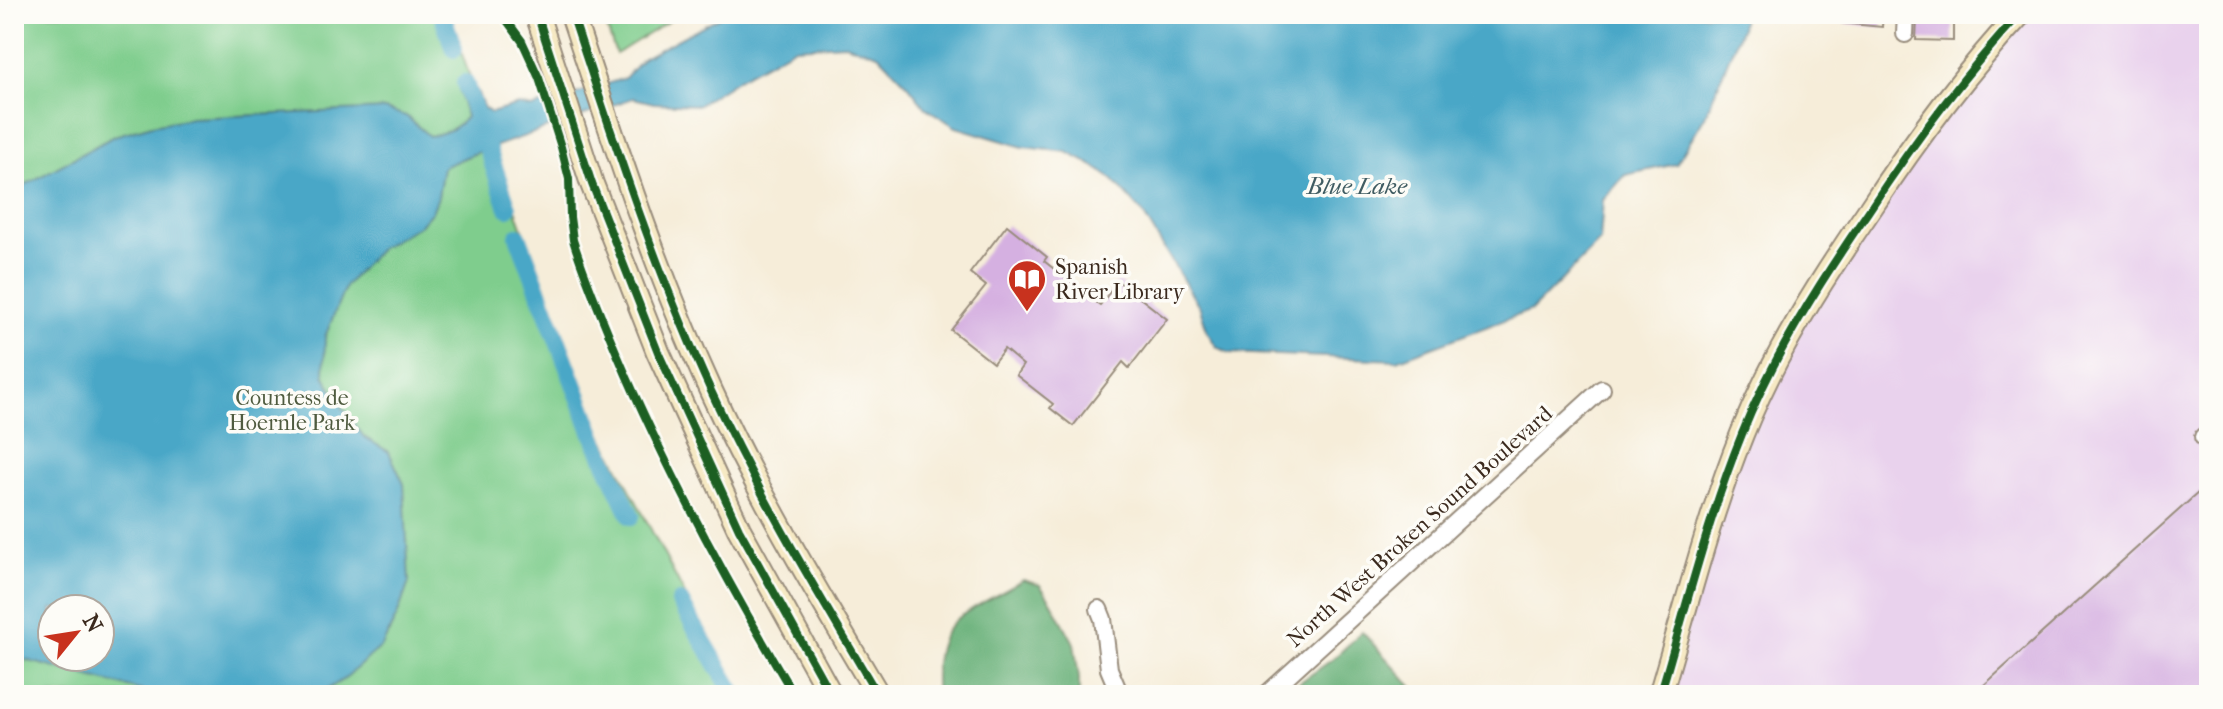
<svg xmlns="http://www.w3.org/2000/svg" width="2223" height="709" viewBox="0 0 2223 709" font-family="'IM FELL French Canon',serif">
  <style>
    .built { fill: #e9d2ed }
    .green { fill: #7fcd8d; stroke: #5d7c56; stroke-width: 2; fill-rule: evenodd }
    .forest { fill: #67b078; stroke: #516d4b; stroke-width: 2 }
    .water { fill: #48a7c7; stroke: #426872; stroke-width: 2; fill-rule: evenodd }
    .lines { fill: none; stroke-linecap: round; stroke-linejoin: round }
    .canal { stroke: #48a7c7; stroke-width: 18 }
    .building { fill: #d5b0e1 }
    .street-casing { stroke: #988c7c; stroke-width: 20 }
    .secondary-casing { stroke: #988c7c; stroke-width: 26 }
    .street { stroke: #fff; stroke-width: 16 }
    .secondary { stroke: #f6e9c3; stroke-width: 22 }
    .cycleway-casing { stroke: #fdfcf7; stroke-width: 13 }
    .cycleway { stroke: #1b5e20; stroke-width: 8 }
    .labels { text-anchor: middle; stroke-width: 7; stroke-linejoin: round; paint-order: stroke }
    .poi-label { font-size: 22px; fill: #3b2a1e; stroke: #fdfcf7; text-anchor: start }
    .park-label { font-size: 22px; fill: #4f5b3f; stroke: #fdfcf7 }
    .street-label { font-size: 22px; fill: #3b2a1e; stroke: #fdfcf7 }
    .water-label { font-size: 24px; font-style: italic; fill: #405c62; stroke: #fdfcf7 }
  </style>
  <rect width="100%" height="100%" fill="#fdfcf7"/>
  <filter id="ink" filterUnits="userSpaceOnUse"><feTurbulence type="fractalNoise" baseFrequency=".0125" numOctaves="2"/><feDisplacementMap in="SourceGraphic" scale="16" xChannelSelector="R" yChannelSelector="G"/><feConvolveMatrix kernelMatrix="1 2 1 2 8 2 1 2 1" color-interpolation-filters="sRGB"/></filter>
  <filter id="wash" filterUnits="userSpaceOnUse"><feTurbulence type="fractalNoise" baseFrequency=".006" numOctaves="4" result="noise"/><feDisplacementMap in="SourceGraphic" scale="32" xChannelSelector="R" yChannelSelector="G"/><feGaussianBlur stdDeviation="1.8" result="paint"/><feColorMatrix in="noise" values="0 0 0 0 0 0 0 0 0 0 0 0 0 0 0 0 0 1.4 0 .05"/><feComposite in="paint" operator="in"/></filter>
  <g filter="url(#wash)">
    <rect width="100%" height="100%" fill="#f6edd9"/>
    <!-- built -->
    <path class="built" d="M2020 14H2209V695H1660L1726 475 1794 326Z"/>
    <!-- green -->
    <g class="green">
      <path d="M14 14H448L580 393 737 695H14ZM52 609H100V657H52Z"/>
      <path d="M602 14H680L616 54Z"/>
    </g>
    <!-- forest -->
    <g class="forest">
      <path d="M1023 580 1040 585 1051 601 1074 643 1079 677V695H936C933 670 936 635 957 619 977 604 1002 593 1023 580Z"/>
      <path d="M1362 632 1420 695H1292L1299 683 1333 659Z"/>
    </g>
    <!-- water -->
    <path class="water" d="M725 14H1743L1741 29 1705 116 1676 164 1625 175 1603 200 1600 241 1532 310 1397 360 1229 353 1216 346 1208 333 1200 308 1142 212 1113 180 1094 166 1067 152 1023 147 956 127 926 108 908 85 878 54 845 44 795 47 738 79 698 105 654 103 633 98 471 155 443 167 438 197 432 212 420 225 380 248 346 285 325 337 324 375 343 408 364 437 389 452 404 484 409 582 397 616 382 646 344 679 318 695H158L14 657V191L114 136 152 125 191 118 385 109 406 116 429 136C443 134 457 128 466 117L459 90 462 84 467 82C480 89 478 97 484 108L491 113 518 105 532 108 625 78 643 58ZM52 609H100V657H52Z"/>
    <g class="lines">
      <!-- canal -->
      <g class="canal">
        <path d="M442 14 454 49"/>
        <path d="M465 83 508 208"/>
        <path d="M518 236 595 439 631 516"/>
        <path d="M680 602 735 695"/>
      </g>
    </g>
    <g id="blocks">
      <!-- building -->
      <g class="building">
        <path d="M1841 14H1883L1882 27 1841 23Z"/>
        <path d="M1930 14H1953V41L1916 40 1917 19H1930Z"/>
        <path d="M1007 225 1047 257 1044 261 1100 305 1118 281 1167 319 1129 368 1123 362 1073 426 1050 408 1053 404 1016 375 1023 365 1004 349 993 363 951 330 986 286 970 273Z"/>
        <path d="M2209 483V695H1973Z"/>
      </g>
    </g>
  </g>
  <g filter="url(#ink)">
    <use href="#blocks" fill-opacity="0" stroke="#988c7c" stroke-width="2"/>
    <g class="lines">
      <!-- street casing -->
      <g class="street-casing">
        <g id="street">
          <path d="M1905 34 1906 14"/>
          <path d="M2203 437 2209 432"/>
          <path d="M1099 609 1103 619 1109 669 1120 695"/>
          <path d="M1266 695 1602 389"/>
        </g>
      </g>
      <!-- secondary casing -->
      <g class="secondary-casing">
        <g id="secondary">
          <path d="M537 14 592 184 658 352 739 529 831 695"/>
          <path d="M572 14C614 141 655 269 711 391 759 496 819 595 878 695"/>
          <path d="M1660 695C1686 608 1708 518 1742 434 1774 354 1820 282 1868 212 1914 142 1963 75 2020 14"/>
        </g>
      </g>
      <!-- street -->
      <use href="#street" class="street"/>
      <!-- secondary -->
      <use href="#secondary" class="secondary"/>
      <!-- cycleway casing -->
      <g class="cycleway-casing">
        <g id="cycleway">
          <path d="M502 14 522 41 539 78 561 147 569 179 570 217 573 240C585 278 601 316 617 354 667 472 728 584 794 695"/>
          <path d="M537 14 592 184 658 352 739 529 831 695"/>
          <path d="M572 14C614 141 655 269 711 391 759 496 819 595 878 695"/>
          <path d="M1660 695C1686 608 1708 518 1742 434 1774 354 1820 282 1868 212 1914 142 1963 75 2020 14"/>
        </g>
      </g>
      <!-- cycleway -->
      <use href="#cycleway" class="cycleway"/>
    </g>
  </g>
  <!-- icons -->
  <defs>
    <g id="library-pin" transform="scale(2)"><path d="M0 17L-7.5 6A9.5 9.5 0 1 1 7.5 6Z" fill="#c8321e" stroke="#fdfcf7"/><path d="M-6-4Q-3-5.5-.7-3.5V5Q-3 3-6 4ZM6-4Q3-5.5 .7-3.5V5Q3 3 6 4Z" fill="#fff"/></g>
  </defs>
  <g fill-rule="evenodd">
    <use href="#library-pin" x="1027" y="279"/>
  </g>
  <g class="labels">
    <!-- poi labels -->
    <g class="poi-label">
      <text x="1055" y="274">Spanish<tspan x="1055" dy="25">River Library</tspan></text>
    </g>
    <!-- park labels -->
    <g class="park-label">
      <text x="292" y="405">Countess de<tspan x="292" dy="25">Hoernle Park</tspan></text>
    </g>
    <!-- street labels -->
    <g class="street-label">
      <text transform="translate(1419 526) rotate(-42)" y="8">North West Broken Sound Boulevard</text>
    </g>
    <!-- water labels -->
    <g class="water-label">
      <text x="1357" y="194">Blue Lake</text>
    </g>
  </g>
  <!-- margin -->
  <rect width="2223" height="709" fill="none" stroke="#fdfcf7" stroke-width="48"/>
  <!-- north arrow -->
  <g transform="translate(76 633) rotate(60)"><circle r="38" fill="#fdfcf7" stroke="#afa8a0" stroke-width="2"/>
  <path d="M0-6L14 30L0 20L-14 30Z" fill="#c8321e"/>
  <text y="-12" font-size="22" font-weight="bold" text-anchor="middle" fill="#3b2a1e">N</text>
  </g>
</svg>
